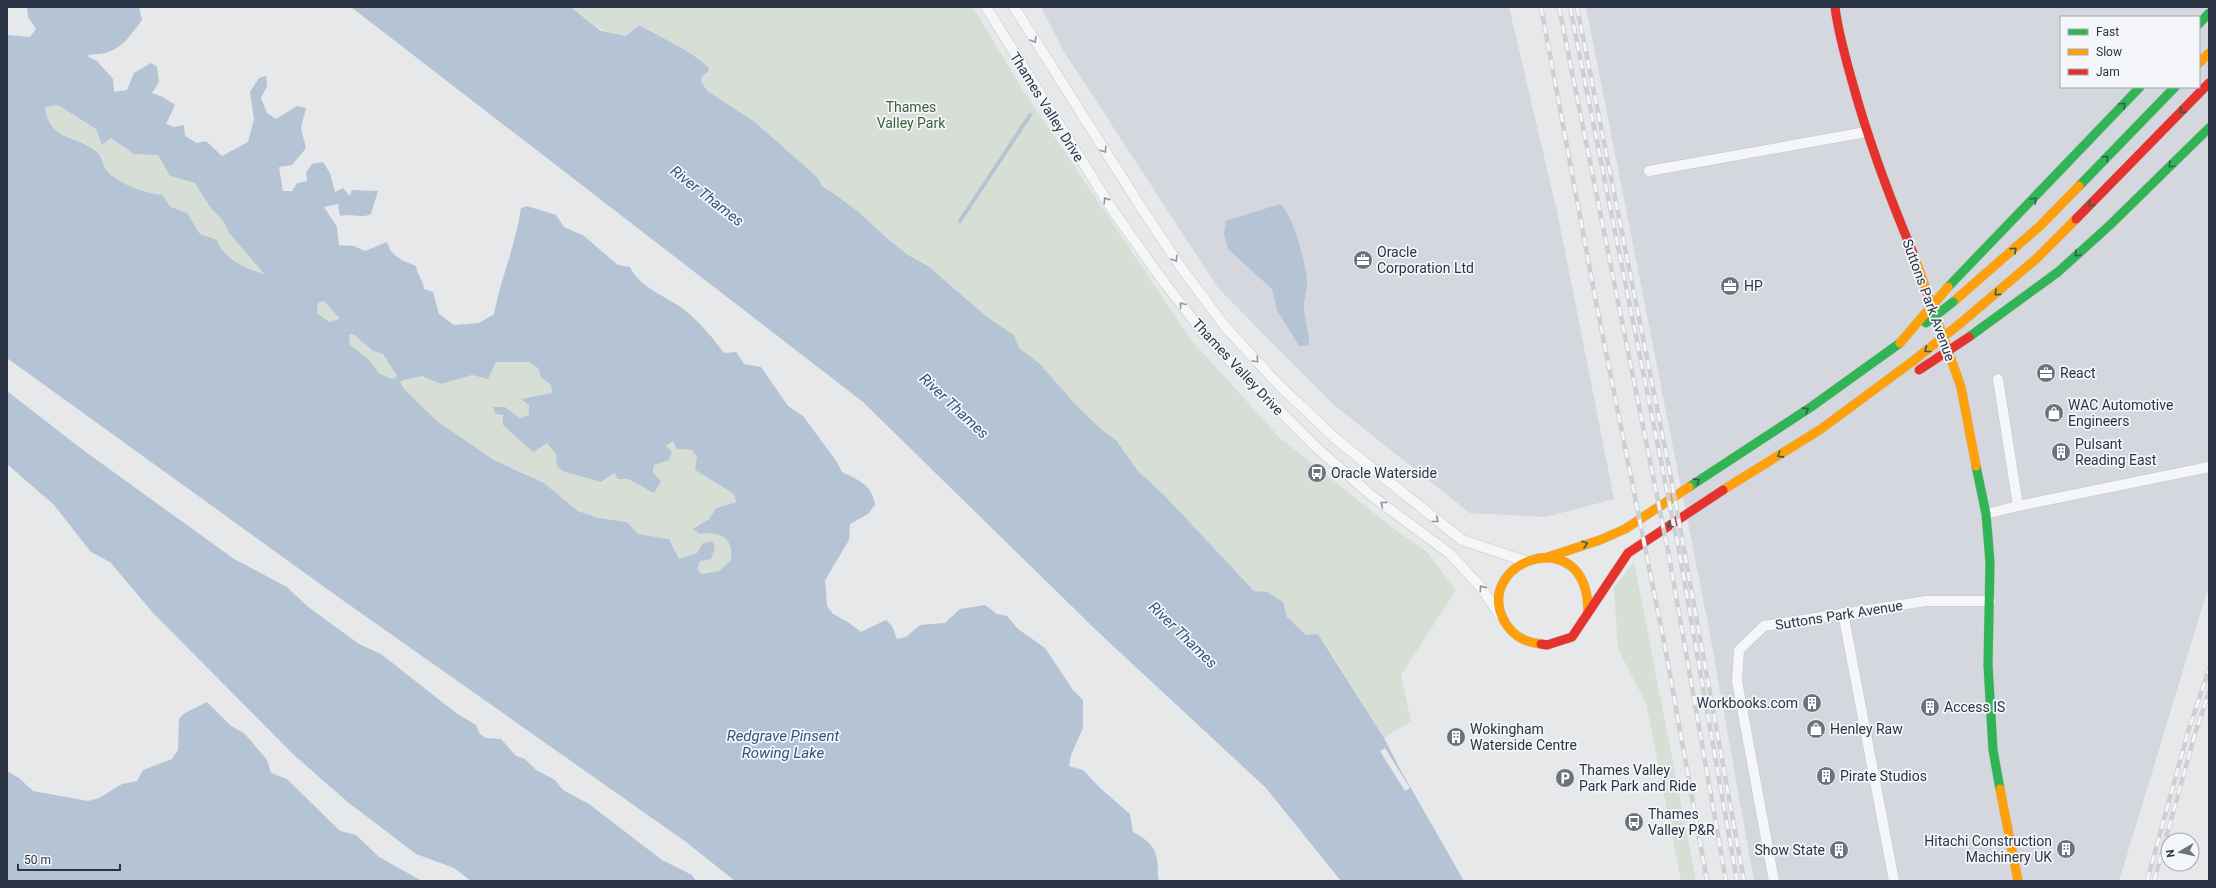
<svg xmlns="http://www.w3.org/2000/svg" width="2216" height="888" viewBox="0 0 2216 888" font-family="Roboto,sans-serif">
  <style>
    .built { fill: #d4d7dd; fill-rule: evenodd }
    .green { fill: #d6ded6 }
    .water { fill: #b4c4d5; fill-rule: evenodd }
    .pier { fill: #e6e8ea }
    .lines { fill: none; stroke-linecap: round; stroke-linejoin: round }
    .stream { stroke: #b4c4d5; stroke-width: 4 }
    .street-casing { stroke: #c4c6c8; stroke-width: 11 }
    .fast-casing { stroke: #c4c6c8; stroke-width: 10 }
    .slow-casing { stroke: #c4c6c8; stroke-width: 10 }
    .jam-casing { stroke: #c4c6c8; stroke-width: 10 }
    .street { stroke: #f5f6f7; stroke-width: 10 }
    .fast { stroke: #30b455; stroke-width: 9 }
    .slow { stroke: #ff9f0a; stroke-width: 9 }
    .jam { stroke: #e5322d; stroke-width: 9 }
    .rail-casing { stroke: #cecfd2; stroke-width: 4.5 }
    .rail { stroke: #f4f6f9; stroke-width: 3; stroke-dasharray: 9; stroke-linecap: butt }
    .fast-bridge-casing { stroke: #c2c5c8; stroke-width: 10; stroke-linecap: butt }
    .slow-bridge-casing { stroke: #c2c5c8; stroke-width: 10; stroke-linecap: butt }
    .jam-bridge-casing { stroke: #c2c5c8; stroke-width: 10; stroke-linecap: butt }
    .fast-bridge { stroke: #30b455; stroke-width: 9 }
    .slow-bridge { stroke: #ff9f0a; stroke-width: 9 }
    .jam-bridge { stroke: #e5322d; stroke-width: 9 }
    .oneway { stroke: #90959e }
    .oneway2 { stroke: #2d614b }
    .labels { text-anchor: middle; stroke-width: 3.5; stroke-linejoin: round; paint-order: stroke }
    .park-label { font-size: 14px; fill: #3f6138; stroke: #f4f6f9 }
    .street-label { font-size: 14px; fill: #2b3445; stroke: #f4f6f9 }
    .poi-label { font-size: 14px; fill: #2b3445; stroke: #f4f6f9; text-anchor: start }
    .water-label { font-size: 15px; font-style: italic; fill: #34527a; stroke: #f4f6f9 }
  </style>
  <rect width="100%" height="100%" fill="#e6e8ea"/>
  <!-- built -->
  <g class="built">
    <path d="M1041 7H1509L1558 216 1614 499 1546 517 1470 513 1334 405 1218 288 1063 50Z"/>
    <path d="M1586 7H2209V585L2119 881H1754L1710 634ZM2061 17H2199V87H2061Z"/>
  </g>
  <!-- green -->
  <g class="green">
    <path d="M571 7H973L1021 87 1192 341 1280 438 1394 529 1426 551 1456 590 1401 675 1411 721 1384 738 1323 640 1306 635 1287 617 1283 602 1254 591 1165 496 1138 471 1116 440 1102 430 1076 405 1040 364 1018 348 1014 335 987 317 928 266 908 255 888 239 856 210 833 193 823 187 817 177 755 122 706 91 701 81 702 76 708 72 639 25 626 36C598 34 593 21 571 7Z"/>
    <path d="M58 105 96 129 102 145 111 138 134 154 158 155 170 176 195 183 210 207 224 222 229 233 264 275C245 267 224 261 217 240L200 234 187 213 171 207 162 195C146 193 121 185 109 173 102 167 102 154 95 149 72 135 49 139 45 107Z"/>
    <path d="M324 301 339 319 329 322 317 313 318 303Z"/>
    <path d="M349 334 354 335 373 351 383 354 397 376 393 379 380 374 367 358 350 345Z"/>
    <path d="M496 362H529L538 368 541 377 551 385 552 393 522 399 529 405 530 415 520 418 505 407H493L495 414C509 416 549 440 556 453 558 456 557 462 557 466L614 473 618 479H628L654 493V465L669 460 666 446 673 441 677 449 692 450 697 457 695 470 734 494 736 502 716 508 709 519 694 529 699 534C720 531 734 538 731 560L719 571 702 574 697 569 703 543 697 553 679 559 669 539 638 534 627 522 599 518 578 511 544 483 495 460 437 421 404 389 400 381 422 376 441 384 472 375 488 378Z"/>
    <path d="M1634 562 1696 881H1681L1646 703 1618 649 1614 587Z"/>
  </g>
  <!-- water -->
  <g class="water">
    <path d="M27 7H139L142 20C132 33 124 47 108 52 101 55 94 53 87 56L97 61 113 79 114 92 127 90 134 73 151 63 157 67 159 82 152 93 163 97 175 105 166 124 174 127 184 125 185 136 197 143 206 141 222 156 248 142 254 119 250 92 259 78 266 76 267 86 261 98 267 113 276 119 297 106 306 108 301 128 306 148 292 165 279 167 283 191H292L297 183 307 181 306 173 312 164 323 162 330 173 335 192 343 188 350 196 352 190 378 191 371 214C360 219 352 213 340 216L338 204 324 207 337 227 339 245 354 246 365 251 387 242C390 256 403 261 416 266 417 275 423 279 424 289L433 292 439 314 454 325 479 323 494 314C501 278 516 244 521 208L527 206 556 215 564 227 584 236 618 265 630 267C639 288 669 297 687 312 701 324 713 338 724 353L736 352 744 364 761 367 788 406 803 416 837 462 842 472C858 480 872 484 875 505L868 514 850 524 849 540 825 580 827 606 833 614 848 622 861 632 886 620 892 626 897 639 906 637 920 625 945 623 960 609 985 605 997 614 1007 616 1018 629 1045 648 1073 690 1083 700V728L1071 755 1069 766 1083 770 1100 788 1130 814 1133 832C1157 845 1158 853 1158 879L1161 881H735L686 842 341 599 7 358V35L30 37 36 29 28 17ZM58 105 96 129 102 145 111 138 134 154 158 155 170 176 195 183 210 207 224 222 229 233 264 274C245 268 224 260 217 240L200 234 187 213 171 207 162 195C146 193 121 185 109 173 102 167 102 154 95 150 73 135 49 140 45 107ZM324 301 339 318V319L329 322 317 313 318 303ZM349 334 354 335 373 351 383 354 397 376 393 379 380 374 367 358 350 345ZM496 362H529L538 368 541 377 551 385 552 393 521 399 529 405V415L520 418 505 407H493L495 414 503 415V425L533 452 547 443 556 454 557 466 563 471 601 482 614 473 618 479H628L654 493 661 481 653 472 654 465 669 460 672 452 666 446 673 441 677 449 692 450 697 457 695 470 734 494 736 502 716 508 709 519 693 529 699 534C720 531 734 538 731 560L719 571 702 574 697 569 700 561 711 559 715 547 713 541 703 543 697 553 679 559 669 539 638 534 627 522 599 518 578 511 544 483 494 460 437 421 404 389 400 381 422 376 441 384 472 375 488 379Z"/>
    <path d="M351 7H571L601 31 626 36 639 25C663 39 689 49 709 68L708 72 702 76 701 81 707 91 755 122 817 177 823 187 833 193 856 210 888 239 908 255 928 266 987 317 1014 335 1019 348 1040 364 1076 405 1102 430 1116 440 1138 471 1165 496 1254 591 1267 592 1283 602 1287 617 1306 635 1318 634 1384 738 1400 769 1464 881H1341L1266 788 1097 631 863 402Z"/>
    <path d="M1280 204C1293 214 1306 264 1307 281 1308 290 1303 299 1304 309 1305 321 1309 332 1309 345L1299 346 1277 310 1272 289 1228 249 1224 234 1226 221Z"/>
    <path d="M7 391 83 450 234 559 287 587 307 606 359 644 381 654 456 713 476 725 480 734 486 738 501 739 516 756 525 759 536 770 555 780 563 790 589 804 662 860 692 875 696 881H471L454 868 416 854 349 803 295 756 154 614 110 562 91 552 54 505 7 464Z"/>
    <path d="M207 702 231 726 244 733 267 760 271 773 287 779 340 831 356 835 379 857 422 881H7V771L19 778 33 791 88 801 99 798 122 784 137 781 143 770 172 759 178 750 179 719 185 713Z"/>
  </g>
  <!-- pier -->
  <path class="pier" d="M1385 748 1410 788 1405 791 1380 751Z"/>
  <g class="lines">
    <!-- stream -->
    <path class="stream" d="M960 221 1030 115"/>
    <!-- street casing -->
    <g class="street-casing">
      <g id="street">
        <path d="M986 7 1112 209 1163 281 1209 340 1317 448 1372 496 1449 553 1480 586 1499 614"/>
        <path d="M1014 7 1137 201 1180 266 1227 329 1279 385 1337 440 1462 540 1525 561"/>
        <path d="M1649 171 1866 132"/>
        <path d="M2018 506 2209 467"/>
        <path d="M1986 514 2018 506 1998 379"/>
        <path d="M1843 613 1894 881"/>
        <path d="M1774 881 1737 681 1739 650 1764 626 1926 601H1990"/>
      </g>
    </g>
    <!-- fast casing -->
    <g class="fast-casing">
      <g id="fast">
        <path d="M2199 24 2209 13"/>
        <path d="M2079 186 2175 87"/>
        <path d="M1948 287 2140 87"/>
        <path d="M1969 337 2058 272 2110 225 2209 128"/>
        <path d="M1976 466 1986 514 1990 562 1988 665 1993 750 2000 789"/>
        <path d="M1689 487 1811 407 1900 343"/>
      </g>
    </g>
    <!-- slow casing -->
    <g class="slow-casing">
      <g id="slow">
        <path d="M2199 63 2209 53"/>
        <path d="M1913 253 1961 387 1976 466"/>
        <path d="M1953 302 2041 225 2079 186"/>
        <path d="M1962 322 2036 259 2076 219"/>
        <path d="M1723 490 1821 429 1913 361"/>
        <path d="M1548 557 1600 540 1625 529 1689 487"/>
        <path d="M1541 644C1525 642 1515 637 1506 624 1468 563 1588 518 1588 611"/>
        <path d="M2000 789 2018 881"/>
      </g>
    </g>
    <!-- jam casing -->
    <g class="jam-casing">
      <g id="jam">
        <path d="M1835 7C1838 32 1845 56 1852 81 1868 140 1889 196 1913 253"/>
        <path d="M2076 219 2209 83"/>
        <path d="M1541 644 1547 645 1572 637 1628 553 1723 490"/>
      </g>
    </g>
    <!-- street -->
    <use href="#street" class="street"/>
    <!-- fast -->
    <use href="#fast" class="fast"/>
    <!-- slow -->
    <use href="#slow" class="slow"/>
    <!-- jam -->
    <use href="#jam" class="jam"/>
    <!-- rail casing -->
    <g class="rail-casing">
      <g id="rail">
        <path d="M1541 7 1596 302 1665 647 1707 881"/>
        <path d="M1559 7 1669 556 1726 881"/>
        <path d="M1570 7 1679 551 1737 881"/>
        <path d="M1577 7 1672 483 1744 881"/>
        <path d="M2147 881 2188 732 2209 669"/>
        <path d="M2154 881 2195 734 2209 692"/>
      </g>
    </g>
    <!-- rail -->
    <use href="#rail" class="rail"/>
    <!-- fast-bridge casing -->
    <g class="fast-bridge-casing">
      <path id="fast-bridge" d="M1926 323 1953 302"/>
    </g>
    <!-- slow-bridge casing -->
    <g class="slow-bridge-casing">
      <g id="slow-bridge">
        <path d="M1900 343 1948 287"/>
        <path d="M1913 361 1962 322"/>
      </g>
    </g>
    <!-- jam-bridge casing -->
    <g class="jam-bridge-casing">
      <path id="jam-bridge" d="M1919 370 1969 337"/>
    </g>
    <!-- fast-bridge -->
    <use href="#fast-bridge" class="fast-bridge"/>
    <!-- slow-bridge -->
    <use href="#slow-bridge" class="slow-bridge"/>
    <!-- jam-bridge -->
    <use href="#jam-bridge" class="jam-bridge"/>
  </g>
  <!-- one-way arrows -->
  <defs><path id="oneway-chevron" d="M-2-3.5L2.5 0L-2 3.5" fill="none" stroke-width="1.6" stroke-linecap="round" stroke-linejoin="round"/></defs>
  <g class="oneway">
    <use href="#oneway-chevron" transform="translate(1034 40) rotate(59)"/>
    <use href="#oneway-chevron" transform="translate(1104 150) rotate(57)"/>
    <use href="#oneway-chevron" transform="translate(1106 200) rotate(-123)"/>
    <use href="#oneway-chevron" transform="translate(1175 259) rotate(56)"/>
    <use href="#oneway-chevron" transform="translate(1182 305) rotate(-128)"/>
    <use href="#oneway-chevron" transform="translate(1256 360) rotate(47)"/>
    <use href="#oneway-chevron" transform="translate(1383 504) rotate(-143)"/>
    <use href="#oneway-chevron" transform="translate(1436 520) rotate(38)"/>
    <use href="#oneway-chevron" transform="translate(1482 588) rotate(-125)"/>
  </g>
  <g class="oneway2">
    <use href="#oneway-chevron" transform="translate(2123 105) rotate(-47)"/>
    <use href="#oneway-chevron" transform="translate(2182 111) rotate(134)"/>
    <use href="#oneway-chevron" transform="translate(2106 158) rotate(-46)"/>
    <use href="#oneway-chevron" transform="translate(2171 165) rotate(135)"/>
    <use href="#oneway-chevron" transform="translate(2034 200) rotate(-47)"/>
    <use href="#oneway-chevron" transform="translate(2091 204) rotate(134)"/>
    <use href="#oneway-chevron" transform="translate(2014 250) rotate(-43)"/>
    <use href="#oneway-chevron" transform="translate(2077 254) rotate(138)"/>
    <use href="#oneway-chevron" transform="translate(1997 293) rotate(139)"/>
    <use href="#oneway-chevron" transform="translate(1927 350) rotate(142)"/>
    <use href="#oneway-chevron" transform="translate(1806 410) rotate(-33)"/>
    <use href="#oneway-chevron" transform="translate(1780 455) rotate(148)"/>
    <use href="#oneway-chevron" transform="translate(1697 481) rotate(-33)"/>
    <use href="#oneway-chevron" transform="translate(1670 525) rotate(146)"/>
    <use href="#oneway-chevron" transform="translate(1585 544) rotate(-16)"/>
  </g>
  <!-- icons -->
  <defs>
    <g id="office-disc" transform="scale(1)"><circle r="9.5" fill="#6c737f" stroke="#f4f6f9"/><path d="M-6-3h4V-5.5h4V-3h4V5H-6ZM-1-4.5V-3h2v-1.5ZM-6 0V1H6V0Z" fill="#fff"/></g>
    <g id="shop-disc" transform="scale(1)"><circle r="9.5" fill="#6c737f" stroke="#f4f6f9"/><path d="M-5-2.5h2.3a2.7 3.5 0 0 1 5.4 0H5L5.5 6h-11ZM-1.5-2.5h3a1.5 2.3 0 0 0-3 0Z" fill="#fff"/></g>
    <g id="building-disc" transform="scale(1)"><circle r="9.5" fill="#6c737f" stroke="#f4f6f9"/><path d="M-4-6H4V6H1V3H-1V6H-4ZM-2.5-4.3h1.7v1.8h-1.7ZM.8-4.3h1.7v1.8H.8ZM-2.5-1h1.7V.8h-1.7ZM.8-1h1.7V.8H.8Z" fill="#fff"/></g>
    <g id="bus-disc" transform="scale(1)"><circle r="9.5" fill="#6c737f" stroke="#f4f6f9"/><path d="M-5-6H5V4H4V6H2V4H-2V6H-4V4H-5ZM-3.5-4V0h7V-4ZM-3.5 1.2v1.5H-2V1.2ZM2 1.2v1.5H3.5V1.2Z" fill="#fff"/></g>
    <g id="parking-disc" transform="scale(1)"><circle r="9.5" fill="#6c737f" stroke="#f4f6f9"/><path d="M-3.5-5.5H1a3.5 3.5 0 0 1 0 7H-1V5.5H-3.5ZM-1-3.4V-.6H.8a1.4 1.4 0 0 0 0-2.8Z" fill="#fff"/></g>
  </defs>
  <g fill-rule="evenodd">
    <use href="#office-disc" x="1363" y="260"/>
    <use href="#office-disc" x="1730" y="286"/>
    <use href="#office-disc" x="2046" y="373"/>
    <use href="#shop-disc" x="2054" y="413"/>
    <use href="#building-disc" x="2061" y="452"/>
    <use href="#bus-disc" x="1317" y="473"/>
    <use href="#building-disc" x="1812" y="703"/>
    <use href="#building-disc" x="1930" y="707"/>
    <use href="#shop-disc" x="1816" y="729"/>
    <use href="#building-disc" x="1456" y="737"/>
    <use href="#building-disc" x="1826" y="776"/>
    <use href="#parking-disc" x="1565" y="778"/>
    <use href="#bus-disc" x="1634" y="822"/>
    <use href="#building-disc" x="2066" y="849"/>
    <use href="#building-disc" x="1839" y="850"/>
  </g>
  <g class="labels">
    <!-- park labels -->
    <g class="park-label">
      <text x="911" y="112">Thames<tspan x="911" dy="16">Valley Park</tspan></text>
    </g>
    <!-- street labels -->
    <g class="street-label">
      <text transform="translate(1047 107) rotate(58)" y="5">Thames Valley Drive</text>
      <text transform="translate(1929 300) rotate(70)" y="5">Suttons Park Avenue</text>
      <text transform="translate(1238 367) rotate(47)" y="5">Thames Valley Drive</text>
      <text transform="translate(1839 615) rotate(-9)" y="5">Suttons Park Avenue</text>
    </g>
    <!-- poi labels -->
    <g class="poi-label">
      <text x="1377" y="257">Oracle<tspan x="1377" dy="16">Corporation Ltd</tspan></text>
      <text x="1744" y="291">HP</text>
      <text x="2060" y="378">React</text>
      <text x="2068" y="410">WAC Automotive<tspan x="2068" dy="16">Engineers</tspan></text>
      <text x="2075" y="449">Pulsant<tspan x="2075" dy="16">Reading East</tspan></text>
      <text x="1331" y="478">Oracle Waterside</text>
      <text x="1798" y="708" text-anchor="end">Workbooks.com</text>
      <text x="1944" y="712">Access IS</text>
      <text x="1470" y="734">Wokingham<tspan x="1470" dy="16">Waterside Centre</tspan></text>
      <text x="1830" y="734">Henley Raw</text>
      <text x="1579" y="775">Thames Valley<tspan x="1579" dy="16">Park Park and Ride</tspan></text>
      <text x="1840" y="781">Pirate Studios</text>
      <text x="1648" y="819">Thames<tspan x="1648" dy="16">Valley P&amp;R</tspan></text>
      <text x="2052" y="846" text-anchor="end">Hitachi Construction<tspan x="2052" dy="16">Machinery UK</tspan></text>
      <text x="1825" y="855" text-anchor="end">Show State</text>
    </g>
    <!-- water labels -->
    <g class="water-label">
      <text transform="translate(707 196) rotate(38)" y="5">River Thames</text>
      <text transform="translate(954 406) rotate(43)" y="5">River Thames</text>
      <text transform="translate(1183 635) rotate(44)" y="5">River Thames</text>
      <text x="783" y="741">Redgrave Pinsent<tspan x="783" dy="17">Rowing Lake</tspan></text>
    </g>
  </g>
  <!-- border -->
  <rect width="2216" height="888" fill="none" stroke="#2b3445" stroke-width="16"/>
  <!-- legend -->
  <rect x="2060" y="16" width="140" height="72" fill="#f4f6f9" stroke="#a4a8b1"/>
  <rect x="2068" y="29" width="20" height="6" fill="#30b455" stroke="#a4a8b1"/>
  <text x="2096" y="36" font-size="12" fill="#2b3445">Fast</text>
  <rect x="2068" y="49" width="20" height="6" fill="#ff9f0a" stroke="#a4a8b1"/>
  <text x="2096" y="56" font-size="12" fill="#2b3445">Slow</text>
  <rect x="2068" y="69" width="20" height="6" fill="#e5322d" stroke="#a4a8b1"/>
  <text x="2096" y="76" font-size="12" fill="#2b3445">Jam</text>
  <!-- north arrow -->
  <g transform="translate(2180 852) rotate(261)"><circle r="19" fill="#f4f6f9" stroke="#a4a8b1"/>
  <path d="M0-3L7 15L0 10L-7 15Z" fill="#6c737f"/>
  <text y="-6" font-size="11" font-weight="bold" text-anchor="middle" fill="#2b3445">N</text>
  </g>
  <!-- scale -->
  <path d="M18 864v6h102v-6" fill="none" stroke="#2b3445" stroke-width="2"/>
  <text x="24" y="864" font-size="12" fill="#2b3445" stroke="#f4f6f9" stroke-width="3" paint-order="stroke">50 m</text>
</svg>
